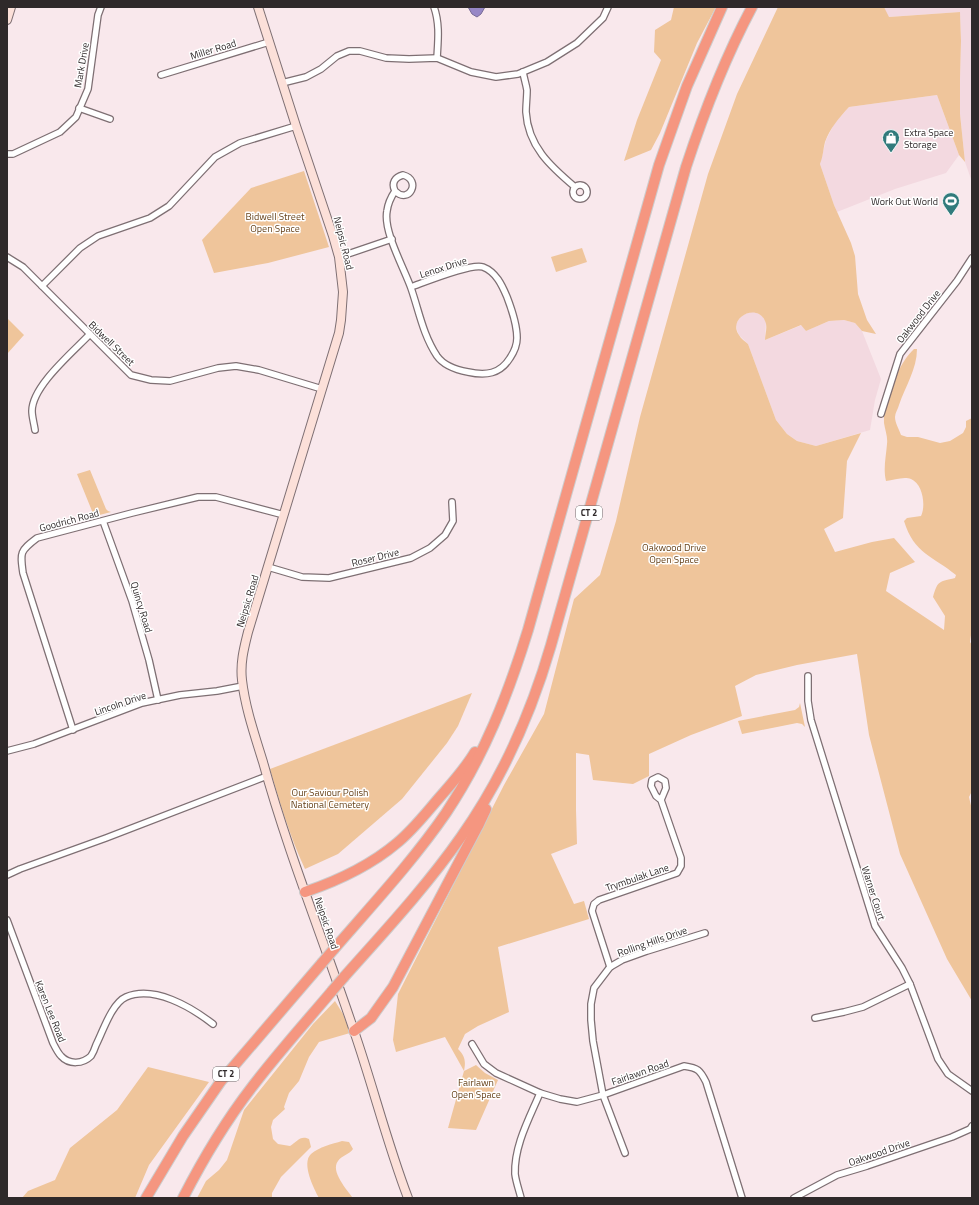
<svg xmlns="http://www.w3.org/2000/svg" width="979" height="1205" viewBox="0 0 979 1205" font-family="'Titillium Web',sans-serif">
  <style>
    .built { fill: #f3d9e0 }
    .green { fill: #efc59b }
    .water { fill: #9787c6; stroke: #786b97 }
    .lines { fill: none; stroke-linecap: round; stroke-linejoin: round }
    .street-casing { stroke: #7e6f73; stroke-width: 8 }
    .secondary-casing { stroke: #7e6f73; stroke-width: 10 }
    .highway-casing { stroke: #cdcccc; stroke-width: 12 }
    .street { stroke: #fff; stroke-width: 5.5 }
    .secondary { stroke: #fce0d9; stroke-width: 8 }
    .highway { stroke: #f59680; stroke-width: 10 }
    .highway-bridge-casing { stroke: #cdcccc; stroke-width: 12; stroke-linecap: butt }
    .highway-bridge { stroke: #f59680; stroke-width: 10 }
    .labels { text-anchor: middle; stroke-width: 3; stroke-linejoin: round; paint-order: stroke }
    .shield { fill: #fff; stroke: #6d696a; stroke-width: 1 }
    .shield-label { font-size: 9px; font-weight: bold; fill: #2f292a }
    .street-label { font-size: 10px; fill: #2f292a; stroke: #fff }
    .poi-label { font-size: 10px; fill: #2f292a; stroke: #fff; text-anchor: start }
    .park-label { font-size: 10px; fill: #68441c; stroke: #fff }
  </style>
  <rect width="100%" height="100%" fill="#f9e8ec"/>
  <!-- built -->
  <g class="built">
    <path d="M884 7H972V182L965 162 960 114V79L961 41 960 12 888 17Z"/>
    <path d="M937 95 959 155 946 173 895 189 837 212 834 205 820 164 826 140 834 124 849 107Z"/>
    <path d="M750 312H756L762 316 766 322 765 340 802 325 806 331 829 321 844 320 855 323 862 331 881 379 875 400 870 430 816 446 797 441 787 434 776 420 748 344 739 335 737 330 736 324 739 319 743 315Z"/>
  </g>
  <!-- green -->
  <g class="green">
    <path d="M674 7H716L697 43 660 133 651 150 624 161 637 120 661 60 654 52 655 30 671 20Z"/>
    <path d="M778 7H884L889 17 960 12 961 41 960 79V114L965 162 959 155 937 95 849 107C839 118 830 128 825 142 823 150 823 157 820 164L834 205 851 243 855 256 858 294 867 320 876 334 862 331 855 323 844 320 829 321 806 331 801 325 765 340C765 334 768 327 765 321 757 302 727 318 739 335 741 339 745 341 748 344L776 420 787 434 797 441 816 446 861 433 847 461 843 518 824 529 835 552 872 542 894 538 915 562 890 573 886 591 944 630 945 616 933 597C938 580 939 582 955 578L956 575C933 556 914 554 904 521L907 518 921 516C926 506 923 484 911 479 904 476 894 480 886 481 883 469 886 457 887 444 888 437 885 430 884 423 883 401 898 364 914 349H917C917 369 905 387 899 405 898 409 895 413 895 417 895 423 899 429 901 435L907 437H918L940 443 950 441 963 433 966 427V421L972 418V628L970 642 972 645V791L969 797 972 810V1001L947 959 900 854 869 735 857 654 797 665 756 675 735 686 742 716 691 735 649 754V776L633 784 593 780 589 755 576 753V810L577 844 551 854 574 904 584 901 589 919 498 947 509 1012 478 1026 465 1034 458 1049C465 1056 466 1061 464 1071L476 1065 485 1073 498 1080 476 1130 448 1128 464 1071 445 1037 396 1052 393 1040 398 994 504 785 544 714 574 599 600 575 616 521 640 417 708 174 737 94Z"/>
    <path d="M304 171 329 247 268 263 214 273 202 240 251 188Z"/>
    <path d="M582 248 587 262 556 272 551 257Z"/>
    <path d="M7 318 24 335 7 354Z"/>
    <path d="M90 470 106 509 108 511 111 512 88 518 92 515V511L77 474Z"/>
    <path d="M472 693 458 726 447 743 402 799 338 854 305 869C290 837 280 803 270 769Z"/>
    <path d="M800 703 805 727 802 724 797 723 742 734 738 721 795 710 799 707Z"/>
    <path d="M335 1001 343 1014 350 1033 319 1042 309 1057 299 1081 289 1093 284 1107 285 1109 273 1120 271 1127 273 1139 278 1144 290 1146C297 1142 300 1135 309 1139L311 1147 281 1177 272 1193V1198H197L206 1181 219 1170 227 1160 244 1110 313 1024Z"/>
    <path d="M148 1067 209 1082 149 1165 135 1198H22L28 1191 55 1180 70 1148 117 1110Z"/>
    <path d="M342 1141 349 1142 353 1149C349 1155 342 1155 338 1161 330 1171 347 1190 353 1198H319C314 1189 301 1163 311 1154 319 1147 332 1144 342 1141Z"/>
  </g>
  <!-- water -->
  <path class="water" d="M468 7H485L481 14 477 17 472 14Z"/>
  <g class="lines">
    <!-- street casing -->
    <g class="street-casing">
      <g id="street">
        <path d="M434 7C440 24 438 41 437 58"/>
        <path d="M523 72C524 78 526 84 527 90 527 97 526 105 526 112 528 146 550 166 575 187"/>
        <path d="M161 75 269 42"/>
        <path d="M282 83 306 77 321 69 337 56 349 51H360L386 58 409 59 437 58 471 72 496 77 518 74 547 62 577 43 603 18 608 7"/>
        <path d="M79 108 110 119"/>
        <path d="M7 154H13L60 132 76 117 88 89 98 15 101 7"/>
        <circle cx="580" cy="192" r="7"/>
        <path d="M395 191C409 205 422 180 403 175 395 177 391 183 395 191 391 197 388 203 387 211 383 231 404 268 411 288 419 311 423 335 437 356 444 366 457 370 468 372 486 376 500 374 510 358 514 352 517 345 517 338 517 324 512 310 507 297 502 285 496 272 483 267 471 263 425 282 411 287"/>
        <path d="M7 257 23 267 131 375 151 380 170 381 218 368 236 366 259 370 322 389"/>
        <path d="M339 257 392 239"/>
        <path d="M42 286 80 248 98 236 150 218 169 206 215 157 240 143 296 126"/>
        <path d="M881 414 900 354 957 281 972 258"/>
        <path d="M35 430C34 423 32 417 32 411 32 386 73 352 90 334"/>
        <path d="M103 521 132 601 149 660 158 700"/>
        <path d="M268 567 302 577 329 578 411 558 430 548 445 535 453 521 452 502"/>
        <path d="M808 676V701L811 720 875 926 902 968 910 984 938 1059 948 1074 972 1091"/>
        <path d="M73 730 23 573C20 552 20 551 37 538L132 513 198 497H216L284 515"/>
        <path d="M7 751 34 744 142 703 180 695 217 691 243 686"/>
        <path d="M7 875 20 869 106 838 267 776"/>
        <path d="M7 920 53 1043C55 1047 58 1053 61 1056 69 1065 83 1064 91 1056 93 1053 95 1048 96 1045 103 1031 112 1003 126 997 154 985 191 1007 213 1024"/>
        <path d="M610 967 592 911 594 904 599 900 677 873 681 866V858L661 800 666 788 665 781 658 777 652 780 651 786 656 796 661 800"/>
        <path d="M815 1018 844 1012 863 1007 910 984"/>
        <path d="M472 1044 484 1064 496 1073 540 1093 560 1099 577 1102 603 1095 684 1066C698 1068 700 1070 706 1082L742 1198"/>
        <path d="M625 1153 603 1095 593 1041 591 1020V1004L594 988 610 967 622 960 647 951 705 933"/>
        <path d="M521 1198C519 1190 516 1182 515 1174 514 1146 529 1119 540 1093"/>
        <path d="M794 1198 837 1175 867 1166 952 1137 970 1129 972 1126"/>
      </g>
    </g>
    <!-- secondary casing -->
    <g class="secondary-casing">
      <g id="secondary">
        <path d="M258 7 296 126 333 236 339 257 343 292 341 320 339 333 248 632C244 648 240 663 242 680 245 707 255 736 263 762 288 853 324 941 354 1031 373 1086 387 1143 408 1198"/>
        <path d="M7 20 11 7"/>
      </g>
    </g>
    <!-- highway casing -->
    <g class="highway-casing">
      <g id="highway">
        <path d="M305 892C337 881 371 865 397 843 413 830 426 813 439 798 452 783 465 769 475 752"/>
        <path d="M334 949C372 905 413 861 446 813 484 756 508 695 528 630L659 165 687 86 722 7"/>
        <path d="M344 977C384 932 426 887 461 837 502 779 531 714 551 645L686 167C704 112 725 58 752 7"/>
        <path d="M354 1031 371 1018 393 987 478 826 486 809"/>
        <path d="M146 1198 183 1136 221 1081 322 963"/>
        <path d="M183 1198C203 1159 225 1122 252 1087 277 1054 305 1023 332 991"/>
      </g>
    </g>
    <!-- street -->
    <use href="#street" class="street"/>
    <!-- secondary -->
    <use href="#secondary" class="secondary"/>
    <!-- highway -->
    <use href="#highway" class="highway"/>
    <!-- highway-bridge casing -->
    <g class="highway-bridge-casing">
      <g id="highway-bridge">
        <path d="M322 963 334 949"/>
        <path d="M332 991 344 977"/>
      </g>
    </g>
    <!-- highway-bridge -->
    <use href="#highway-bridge" class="highway-bridge"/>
  </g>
  <!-- icons -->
  <defs>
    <g id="shop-pin" transform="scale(0.9)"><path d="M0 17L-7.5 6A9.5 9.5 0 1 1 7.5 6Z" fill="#317b7c" stroke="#fff"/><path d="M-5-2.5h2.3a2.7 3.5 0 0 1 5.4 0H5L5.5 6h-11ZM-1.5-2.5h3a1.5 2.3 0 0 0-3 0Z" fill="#fff"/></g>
    <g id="stadium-pin" transform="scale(0.9)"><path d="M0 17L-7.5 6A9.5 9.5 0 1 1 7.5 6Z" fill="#317b7c" stroke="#fff"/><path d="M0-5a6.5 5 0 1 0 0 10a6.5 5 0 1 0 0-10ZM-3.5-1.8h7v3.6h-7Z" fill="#fff"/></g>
  </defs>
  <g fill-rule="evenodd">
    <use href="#shop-pin" x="891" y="138"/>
    <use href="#stadium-pin" x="951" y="201"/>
  </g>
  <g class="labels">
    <!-- shield labels -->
    <g class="shield">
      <rect x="576" y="506" width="26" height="14" rx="3"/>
      <rect x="213" y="1067" width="26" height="14" rx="3"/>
    </g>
    <g class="shield-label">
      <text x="589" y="516">CT 2</text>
      <text x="226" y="1077">CT 2</text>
    </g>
    <!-- street labels -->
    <g class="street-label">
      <text transform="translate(213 49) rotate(-17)" y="4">Miller Road</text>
      <text transform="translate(81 65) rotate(-80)" y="4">Mark Drive</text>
      <text transform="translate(344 243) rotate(76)" y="4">Neipsic Road</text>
      <text transform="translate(443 267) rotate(-18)" y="4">Lenox Drive</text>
      <text transform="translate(918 316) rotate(-52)" y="4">Oakwood Drive</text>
      <text transform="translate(112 343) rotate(44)" y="4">Bidwell Street</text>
      <text transform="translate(69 520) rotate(-15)" y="4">Goodrich Road</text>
      <text transform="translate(375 557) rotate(-14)" y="4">Roser Drive</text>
      <text transform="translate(247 601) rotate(-73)" y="4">Neipsic Road</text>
      <text transform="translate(142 607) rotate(73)" y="4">Quincy Road</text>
      <text transform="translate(120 703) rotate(-19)" y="4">Lincoln Drive</text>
      <text transform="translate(637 877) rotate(-19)" y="4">Trymbulak Lane</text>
      <text transform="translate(874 893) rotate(72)" y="4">Warner Court</text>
      <text transform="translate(327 923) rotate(71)" y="4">Neipsic Road</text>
      <text transform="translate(652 941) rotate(-19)" y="4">Rolling Hills Drive</text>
      <text transform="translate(51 1011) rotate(68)" y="4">Karen Lee Road</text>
      <text transform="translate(640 1072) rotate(-19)" y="4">Fairlawn Road</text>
      <text transform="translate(879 1152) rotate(-19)" y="4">Oakwood Drive</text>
    </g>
    <!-- poi labels -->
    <g class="poi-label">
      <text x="904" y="136">Extra Space<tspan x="904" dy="12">Storage</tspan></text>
      <text x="938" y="205" text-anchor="end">Work Out World</text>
    </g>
    <!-- park labels -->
    <g class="park-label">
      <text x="275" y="220">Bidwell Street<tspan x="275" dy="12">Open Space</tspan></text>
      <text x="674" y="551">Oakwood Drive<tspan x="674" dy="12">Open Space</tspan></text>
      <text x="330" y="796">Our Saviour Polish<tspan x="330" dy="12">National Cemetery</tspan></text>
      <text x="476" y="1086">Fairlawn<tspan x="476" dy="12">Open Space</tspan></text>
    </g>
  </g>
  <!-- border -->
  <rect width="979" height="1205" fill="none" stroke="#2f292a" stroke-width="16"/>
</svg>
